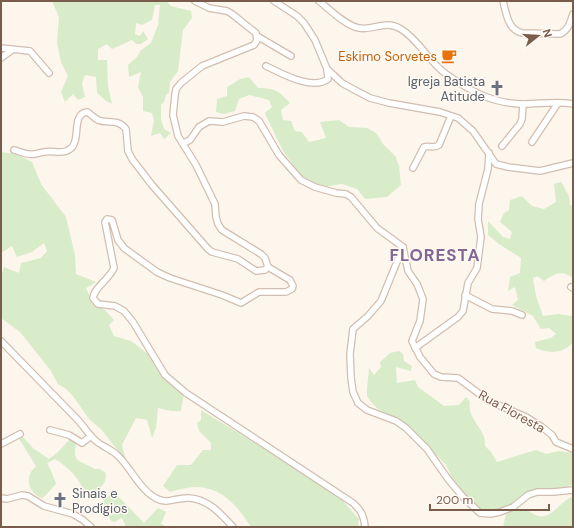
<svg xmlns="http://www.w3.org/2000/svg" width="574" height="528" viewBox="0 0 574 528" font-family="'DM Sans',sans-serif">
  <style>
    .green { fill: #d8ecc9 }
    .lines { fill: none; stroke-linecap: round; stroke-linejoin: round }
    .minor-casing { stroke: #d1beb0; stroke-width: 8 }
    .minor { stroke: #fff; stroke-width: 5.5 }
    .labels { text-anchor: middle; stroke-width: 3; stroke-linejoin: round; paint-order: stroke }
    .food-label { font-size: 13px; fill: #c56008; stroke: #fffaf3; text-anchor: end }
    .worship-label { font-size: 13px; fill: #5b616d; stroke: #fffaf3; text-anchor: end }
    .street-label { font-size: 13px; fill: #7a5c4d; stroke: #fffaf3 }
    .district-label { font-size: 17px; font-weight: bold; letter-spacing: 1px; fill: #846695; stroke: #fffaf3 }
  </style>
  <rect width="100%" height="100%" fill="#fdf6ec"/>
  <!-- green -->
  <g class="green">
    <path d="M52 1H166L171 6 191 11 192 18 183 30 178 71 170 82 169 93 166 95 164 102 161 105V119L164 129 171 133 164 139 160 133 151 136 154 120 152 113 143 111V97L138 87 141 72 129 77 128 65 137 57 141 50 151 43 158 25 160 5H155L152 20 142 25 136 23 135 34 140 36 143 31 148 39 141 44H136L132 40 112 49 107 44 98 49V60H107L108 86 112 104 106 101 97 93 96 77 85 75 82 83 85 97 78 100 73 94 65 102 61 92 68 76 61 62 57 43 59 17Z"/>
    <path d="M249 77 258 88C275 88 279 91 290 103L281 110 283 120 291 121 295 131 302 132 309 142 326 138 320 122 339 120 349 127 367 128 376 133 383 144 396 157 399 166 401 185 387 197 365 199 357 189 342 184 324 187 308 181 298 171 283 151 267 118 265 113 272 107 269 100 249 95 239 99 235 111 224 114 216 112 217 99 227 96V87L240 79Z"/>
    <path d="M1 152 16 154 32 162 41 184 66 217 75 255 76 274 96 282 86 288 93 304 105 310 114 320 109 325 114 336 131 341 153 358 184 393 181 411H171L158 408 156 428 152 438 147 420 136 418 122 445 126 461 101 429 89 419 73 396 66 389 58 384 51 371 20 332 1 318V276L4 267 19 273 21 263 41 258 47 251 44 243 32 252 17 257 12 246 1 253Z"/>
    <path d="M561 182 569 196 570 205 573 206V278C562 269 554 274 544 281L537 276 533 278 536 296 543 316 558 314 572 316 573 321V342C563 354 550 354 536 348L535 342 551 338 556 334 549 328 541 329 533 316 512 305 518 300 515 287 508 291 510 277 520 273 521 258 499 244 488 235V221L503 237 510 239 512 232 500 222 504 213 509 210 510 200 522 196 532 206 544 209 556 202 554 184Z"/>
    <path d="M399 351 403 354 404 361 412 366 411 371 396 367 397 383 415 380 418 387 444 406 459 405 466 397 470 402C467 416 480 425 484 437 485 440 485 444 485 446L491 452 497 462 536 450 546 454 559 451 573 453V484L559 490 545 488 531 490 519 500 504 507 487 511 478 509 455 484 446 465 404 422 378 409 371 402 367 396V389L369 368 374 375 381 367 380 362 390 353Z"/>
    <path d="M201 410 335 492 359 519 358 525 360 527H251C239 508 223 488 198 487 189 487 179 489 170 492L163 486 177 465H191L203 450H211V443L199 431 197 423 201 420Z"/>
    <path d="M21 435 33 448 49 459 58 452 71 438 76 445C71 464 84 461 94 469H100L106 473C106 486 100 488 90 494L84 491C79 478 67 466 55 459L47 463 52 473 56 484 43 498C33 496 26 485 30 474 31 471 34 468 36 466L18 437Z"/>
    <path d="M113 491 144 523 158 508 166 512 161 524 167 527H126L122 518 114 522 111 521 106 511 100 505Z"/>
    <path d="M573 496V527H503L506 514 515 510 526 509C550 528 554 505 573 496Z"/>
  </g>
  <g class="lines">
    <!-- minor casing -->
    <g class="minor-casing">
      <g id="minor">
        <path d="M195 1 209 8 227 11 232 14 256 33 257 40 254 45 202 66 181 83 176 89 175 95 173 115 178 136 196 165 215 204 216 217 218 224 222 230 261 254 265 258 268 267"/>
        <path d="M274 1 297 16 304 23 315 40 327 69 342 83 353 89 370 98 389 103 440 112 458 118 473 131 496 164 508 167 540 171 573 163"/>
        <path d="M319 1C329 9 346 26 359 28 374 31 385 19 401 29 419 40 429 62 446 74 470 91 493 104 524 104 540 104 557 101 573 104"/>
        <path d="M503 1C506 13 508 30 522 33L560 34C569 30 570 22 573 14"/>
        <path d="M257 36 291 56"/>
        <path d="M1 48 30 51 49 73"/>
        <path d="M1 58 12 50"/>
        <path d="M266 66C281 73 312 91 328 79L327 69"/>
        <path d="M532 142 558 103"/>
        <path d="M184 143 190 140 199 127 209 121 223 122 244 116 253 117 259 121 279 155 301 180 315 187 336 193 346 194 351 197 377 228 403 247 408 271 417 284 423 299 420 321 412 341 420 357 434 374 441 377 458 378 489 401 526 417 542 427 552 435 556 442 573 449"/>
        <path d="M502 146 520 124 522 119 523 104"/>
        <path d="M14 150C19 151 24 154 29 154 34 155 38 153 44 152 54 150 66 156 73 146 80 136 72 114 87 112 91 114 94 118 98 120 107 124 118 118 126 129L128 151 132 159 152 185 208 249 212 252 238 259 256 271 265 270 268 267"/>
        <path d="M413 168 424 147C429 145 434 149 439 145L451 116"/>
        <path d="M403 247 381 301 368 316 353 329 350 354 351 378 353 392 358 403 367 410 396 421 406 428 427 449 448 479 463 497 480 513 490 514 500 512 513 507 528 495 537 492H553L573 490"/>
        <path d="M268 267 290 280 293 286 292 289 286 292H259L241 303 222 295 170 278 157 272 124 248 118 240 112 220 107 219 105 222 114 268C110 278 94 288 93 298L98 304 115 306 124 311 133 322 165 375 186 393 353 503C361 510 364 516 365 527"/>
        <path d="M571 287 573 288"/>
        <path d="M465 295 492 309 512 311 522 315"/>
        <path d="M1 341C26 367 51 392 76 418 83 425 88 434 96 441 102 446 110 449 116 454 130 466 136 484 151 495 167 507 173 497 189 498 208 499 221 514 233 527"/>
        <path d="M415 348 458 317 463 311 468 283 477 268 481 237 478 219 479 204 488 169 489 153"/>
        <path d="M50 430 69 435 82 443 91 436"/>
        <path d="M1 444 20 434"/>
        <path d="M1 498 7 499 22 495 28 496 44 506 73 514 83 520 91 527"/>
      </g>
    </g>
    <!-- minor -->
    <use href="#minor" class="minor"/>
  </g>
  <!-- icons -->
  <defs>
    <g id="cafe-bare" transform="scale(1.2)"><path d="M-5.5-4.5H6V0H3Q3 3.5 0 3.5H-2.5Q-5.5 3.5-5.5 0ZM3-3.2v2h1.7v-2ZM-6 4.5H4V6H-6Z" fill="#e8710a" stroke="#fffaf3" stroke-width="2.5" paint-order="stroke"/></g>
    <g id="church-bare" transform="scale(1.2)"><path d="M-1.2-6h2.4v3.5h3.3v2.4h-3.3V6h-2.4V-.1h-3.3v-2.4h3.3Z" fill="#6b7280" stroke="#fffaf3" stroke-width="2.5" paint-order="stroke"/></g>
  </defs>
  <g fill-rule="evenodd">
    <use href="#cafe-bare" x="449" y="56"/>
    <use href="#church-bare" x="497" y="88"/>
    <use href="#church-bare" x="60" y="500"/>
  </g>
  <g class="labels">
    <!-- food labels -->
    <g class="food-label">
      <text x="437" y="61">Eskimo Sorvetes</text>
    </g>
    <!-- worship labels -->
    <g class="worship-label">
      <text x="485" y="86">Igreja Batista<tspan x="485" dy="15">Atitude</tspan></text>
      <text x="72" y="498" text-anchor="start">Sinais e<tspan x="72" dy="15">Prodígios</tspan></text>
    </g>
    <!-- street labels -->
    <g class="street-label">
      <text transform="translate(512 411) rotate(29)" y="5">Rua Floresta</text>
    </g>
    <!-- district labels -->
    <g class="district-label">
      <text x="435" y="261">FLORESTA</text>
    </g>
  </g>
  <!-- border -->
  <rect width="574" height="528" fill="none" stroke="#7a5c4d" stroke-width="4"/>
  <!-- north arrow -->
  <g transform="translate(538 36) rotate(73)" stroke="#fffaf3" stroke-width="3" paint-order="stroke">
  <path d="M0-3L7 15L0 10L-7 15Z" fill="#7a5c4d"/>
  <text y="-6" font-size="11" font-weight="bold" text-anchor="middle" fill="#7a5c4d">N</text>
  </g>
  <!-- scale -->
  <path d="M430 504v6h119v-6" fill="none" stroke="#7a5c4d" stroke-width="2"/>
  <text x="436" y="504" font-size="12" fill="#7a5c4d" stroke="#fffaf3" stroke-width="3" paint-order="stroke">200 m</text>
</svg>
